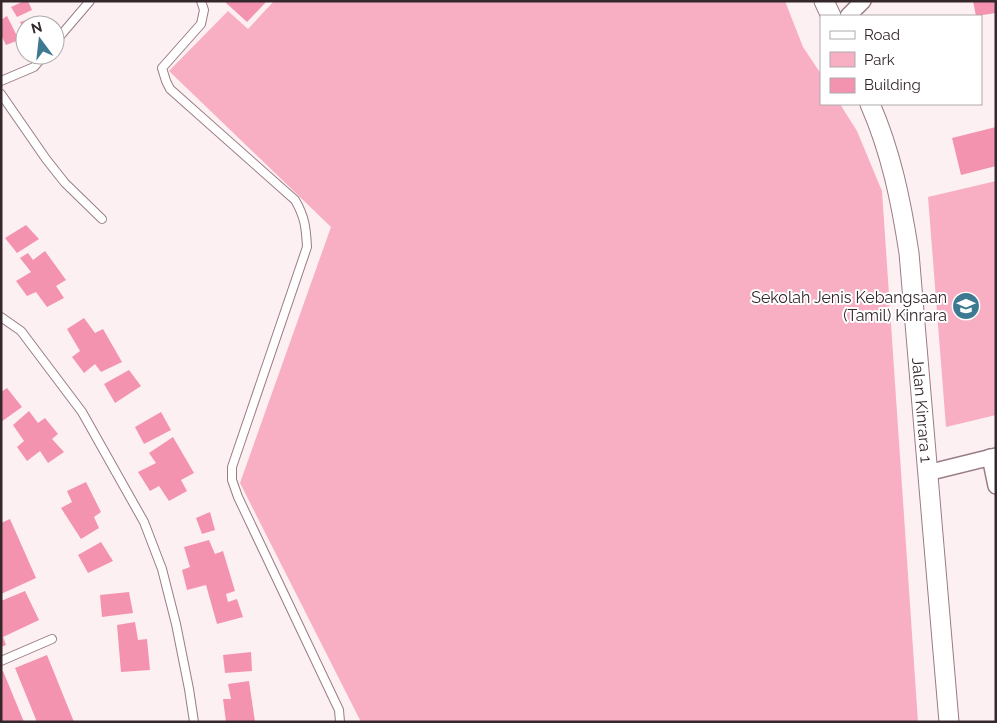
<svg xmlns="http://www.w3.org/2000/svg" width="997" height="723" viewBox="0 0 997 723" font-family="Raleway,sans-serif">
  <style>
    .green { fill: #f9afc3 }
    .building { fill: #f493b0 }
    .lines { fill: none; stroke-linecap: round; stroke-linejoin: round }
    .service-casing { stroke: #9a7d84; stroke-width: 10 }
    .minor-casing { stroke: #9a7d84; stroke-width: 18 }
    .tertiary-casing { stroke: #9a7d84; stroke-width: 21 }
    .service { stroke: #fff; stroke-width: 8 }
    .minor { stroke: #fff; stroke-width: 15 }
    .tertiary { stroke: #fff; stroke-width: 19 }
    .labels { text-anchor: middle; stroke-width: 4; stroke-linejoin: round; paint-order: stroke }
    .poi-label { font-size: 16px; fill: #35282c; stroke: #fff; text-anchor: end }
    .street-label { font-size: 16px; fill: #35282c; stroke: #fff }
  </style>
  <rect width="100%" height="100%" fill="#fdf0f3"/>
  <!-- green -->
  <g class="green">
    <path d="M274 1H785L803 47 821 74V104H840L857 131 882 191 918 722H361L240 483 331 227 169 71 228 11 248 29Z"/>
    <path d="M996 181V415L946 427 928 197Z"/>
  </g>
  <!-- building -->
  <g class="building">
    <path d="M24 1H28L32 10 17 17 11 7Z"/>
    <path d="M224 1H267L247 22Z"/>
    <path d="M973 1H996V13L976 16Z"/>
    <path d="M7 16 19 40 6 45 1 35V20Z"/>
    <path d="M36 17 40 25H25V31L20 22Z"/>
    <path d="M996 127V166L961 175 952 138Z"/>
    <path d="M26 225 39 239 17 253 5 238Z"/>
    <path d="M45 251 66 280 56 286 64 298 47 307 36 292 27 296 16 281 31 272 20 258 28 253 33 260Z"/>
    <path d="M84 318 95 333 103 329 122 362 101 372 95 364 84 373 72 357 80 351 67 329Z"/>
    <path d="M129 370 141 386 115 403 104 384Z"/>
    <path d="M7 388 22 407 1 422V392Z"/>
    <path d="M29 411 38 423 45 418 58 434 52 439 64 452 48 463 40 451 27 461 17 447 24 441 13 425Z"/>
    <path d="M161 412 171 430 144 444 135 427Z"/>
    <path d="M173 437 194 473 181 480 187 491 169 501 159 486 150 491 138 472 156 463 149 453Z"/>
    <path d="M86 482 101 512 94 517 99 528 81 539 61 508 72 502 67 491Z"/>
    <path d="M210 512 215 530 202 534 196 518Z"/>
    <path d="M10 519 36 578 1 594V523Z"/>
    <path d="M209 540 215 554 223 551 235 591 226 594 228 602 237 599 243 617 217 624 206 585 187 590 182 570 190 567 184 547Z"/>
    <path d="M101 542 113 561 88 573 78 555Z"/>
    <path d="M25 591 39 620 3 637 6 645 1 647V601Z"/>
    <path d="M129 592 133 613 102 617 100 595Z"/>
    <path d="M135 622 138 640 147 639 150 670 121 672 117 625Z"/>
    <path d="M251 652 252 671 225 673 223 655Z"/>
    <path d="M47 655 74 722H37L15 668Z"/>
    <path d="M1 671H3L24 722H1Z"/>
    <path d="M249 681 255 722H226L223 699H231L228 684Z"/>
  </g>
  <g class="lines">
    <!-- service casing -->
    <g class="service-casing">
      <g id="service">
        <path d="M201 1 204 10 201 24 162 68 166 81 170 89 295 200C305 217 306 228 307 247L232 467V480L238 497 339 710 340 722"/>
        <path d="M55 42 90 1"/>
        <path d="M1 81 34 67 44 55"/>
        <path d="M1 94 46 159 65 183 102 219"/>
        <path d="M1 317 21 331 82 412 144 522 162 569 176 624 189 689 194 722"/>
        <path d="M1 661 52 639"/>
      </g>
    </g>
    <!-- minor casing -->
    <g class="minor-casing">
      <g id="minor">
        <path d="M848 16 863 1"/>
        <path d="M990 457 996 486"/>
        <path d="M927 473 996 456"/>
      </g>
    </g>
    <!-- tertiary casing -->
    <g class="tertiary-casing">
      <g id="tertiary">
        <path d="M824 1 831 16"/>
        <path id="s1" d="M870 104C891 152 901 201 909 253L949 722"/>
      </g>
    </g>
    <!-- service -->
    <use href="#service" class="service"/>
    <!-- minor -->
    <use href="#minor" class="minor"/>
    <!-- tertiary -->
    <use href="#tertiary" class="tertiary"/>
  </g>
  <!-- icons -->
  <defs>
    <g id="school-disc" transform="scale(1.4375)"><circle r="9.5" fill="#3d7991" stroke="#fff"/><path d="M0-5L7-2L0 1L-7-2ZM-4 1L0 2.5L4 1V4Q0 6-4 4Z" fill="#fff"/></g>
  </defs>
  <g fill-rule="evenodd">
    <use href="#school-disc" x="966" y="306"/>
  </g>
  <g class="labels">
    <!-- poi labels -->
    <g class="poi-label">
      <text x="947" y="303">Sekolah Jenis Kebangsaan<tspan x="947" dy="18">(Tamil) Kinrara</tspan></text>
    </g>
    <!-- street labels -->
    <g class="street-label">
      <text dy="6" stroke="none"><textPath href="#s1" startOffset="312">Jalan Kinrara 1</textPath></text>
    </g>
  </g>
  <!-- border -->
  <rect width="997" height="723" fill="none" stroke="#35282c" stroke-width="5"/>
  <!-- legend -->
  <rect x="820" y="15" width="162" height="90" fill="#ffffff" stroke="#aea9ab"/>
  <rect x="830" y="31" width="25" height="8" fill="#ffffff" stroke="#aea9ab"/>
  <text x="864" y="40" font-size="15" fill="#35282c">Road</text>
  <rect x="830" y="52" width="25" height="15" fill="#f9afc3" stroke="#aea9ab"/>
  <text x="864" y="65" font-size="15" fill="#35282c">Park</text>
  <rect x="830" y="78" width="25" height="15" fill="#f493b0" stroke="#aea9ab"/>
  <text x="864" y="90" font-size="15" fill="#35282c">Building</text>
  <!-- north arrow -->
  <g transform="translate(40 40) rotate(345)"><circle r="24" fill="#ffffff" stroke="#aea9ab"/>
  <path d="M0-4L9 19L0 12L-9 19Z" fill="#3d7991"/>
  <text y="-8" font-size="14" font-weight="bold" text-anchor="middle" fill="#35282c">N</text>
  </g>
</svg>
